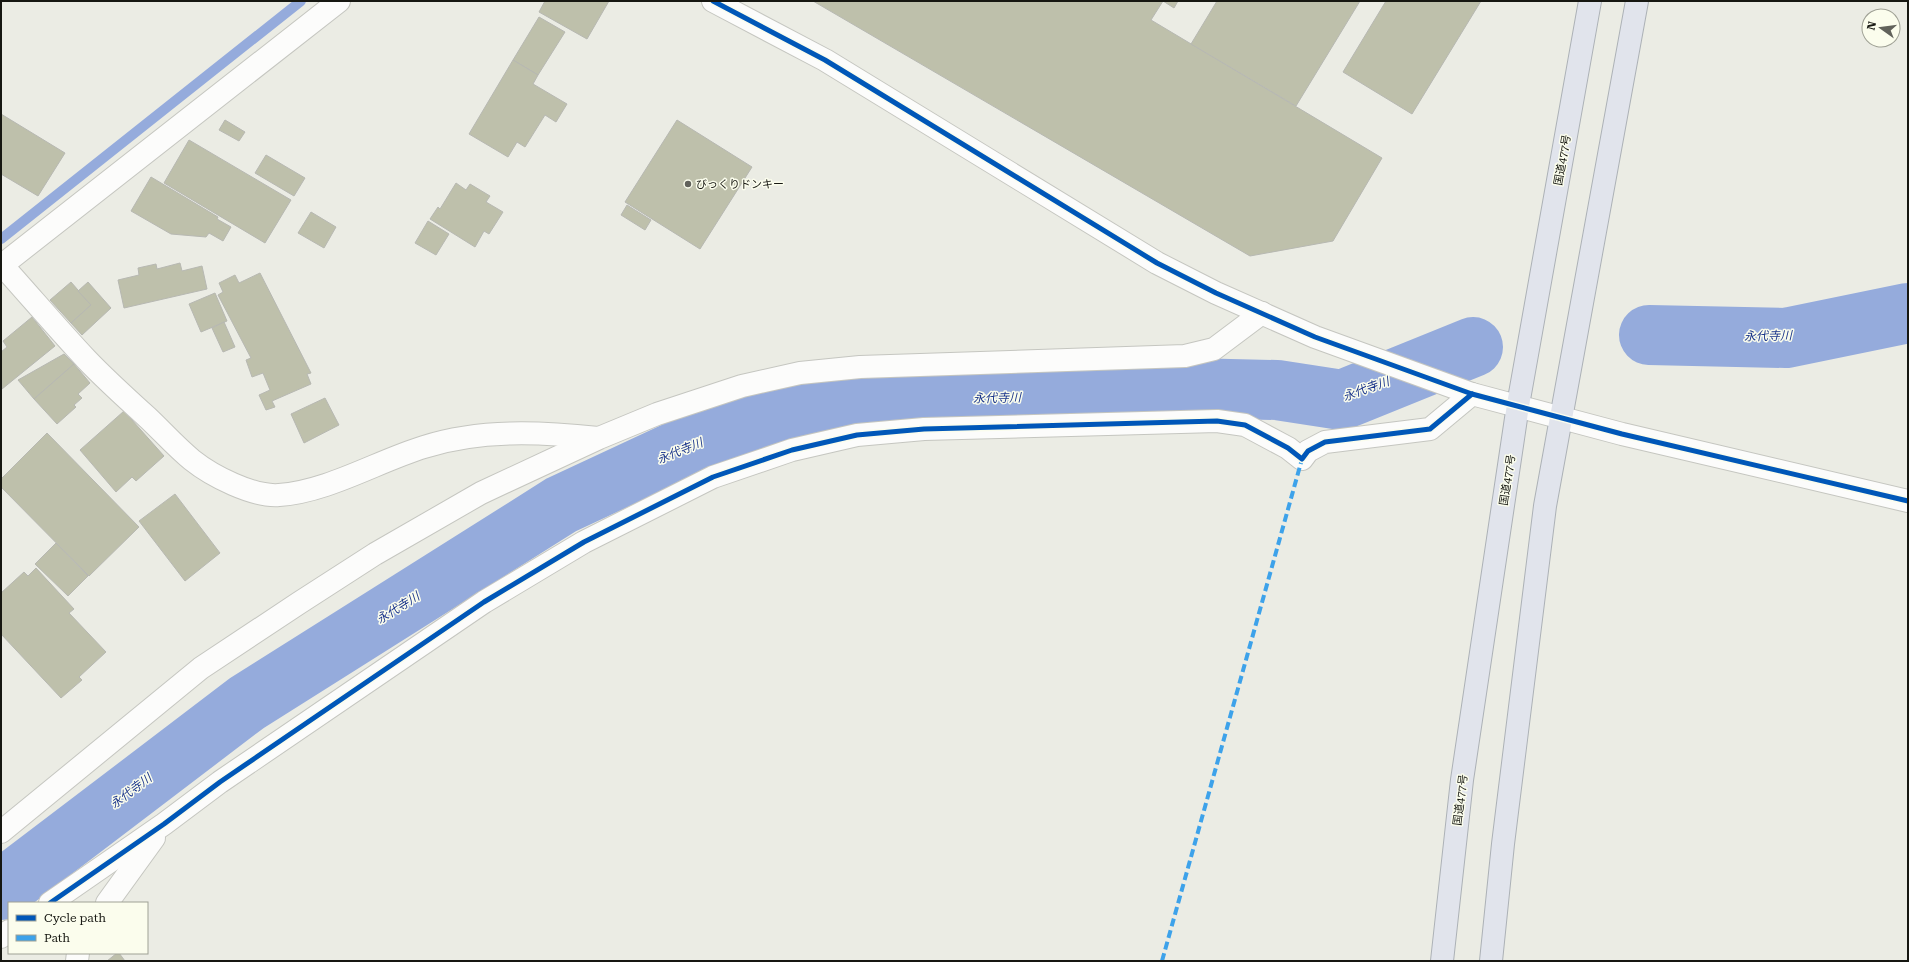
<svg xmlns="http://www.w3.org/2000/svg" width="1909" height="962" viewBox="0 0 1909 962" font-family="'Roboto Serif','Noto Sans JP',serif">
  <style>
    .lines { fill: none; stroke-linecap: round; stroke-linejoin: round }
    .stream { stroke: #95abdc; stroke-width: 10 }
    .river { stroke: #95abdc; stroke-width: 60 }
    .building { fill: #bec0ab; stroke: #b7b8b2 }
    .minor-casing { stroke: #c5c6c0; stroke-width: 24 }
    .highway-casing { stroke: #acb1b6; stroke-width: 24 }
    .minor { stroke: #fcfcfb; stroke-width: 22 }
    .highway { stroke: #e1e4ec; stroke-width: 22 }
    .quiet { stroke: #3da2ea; stroke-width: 4; stroke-dasharray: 8 4; stroke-linecap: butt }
    .cycleway-casing { stroke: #fbfded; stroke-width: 8 }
    .cycleway { stroke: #0057b8; stroke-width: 5 }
    .poi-dot { fill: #61625b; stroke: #fbfded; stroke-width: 1.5 }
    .labels { text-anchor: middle; stroke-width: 3; stroke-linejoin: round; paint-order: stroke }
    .street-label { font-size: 11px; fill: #161711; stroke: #fbfded }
    .poi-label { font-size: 11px; fill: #161711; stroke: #fbfded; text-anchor: start }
    .water-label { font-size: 12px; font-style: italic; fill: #1b368c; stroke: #fbfded }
  </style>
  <rect width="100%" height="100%" fill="#ebece4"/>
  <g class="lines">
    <!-- stream -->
    <path class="stream" d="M1 239 301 1"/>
    <!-- river -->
    <g class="river">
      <path d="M1649 335 1786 338 1908 313"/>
      <path d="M1 890 247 703 561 505 679 450 800 409 897 399 1051 397 1189 388 1277 390 1342 400 1473 347"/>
    </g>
  </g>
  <!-- building -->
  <g class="building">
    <path d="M545 1H609L587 39 539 12Z"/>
    <path d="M813 1H1178L1174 8 1163 1 1151 20 1382 158 1333 241 1250 256Z"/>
    <path d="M1217 1H1360L1296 106 1191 44Z"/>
    <path d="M1386 1H1481L1412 114 1343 72Z"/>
    <path d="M539 17 565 32 538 75 513 60Z"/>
    <path d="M513 60 538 75 533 84 567 104 556 122 545 115 525 147 517 142 508 157 469 134Z"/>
    <path d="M1 114 65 153 38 196 1 174Z"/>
    <path d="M225 120 245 132 239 141 219 130Z"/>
    <path d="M677 120 752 167 700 249 625 202Z"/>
    <path d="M189 140 291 200 265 243 164 183Z"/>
    <path d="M266 155 305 178 294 196 255 173Z"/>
    <path d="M151 177 218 217 217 219 231 227 223 241 209 233 206 237 171 234 131 211Z"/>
    <path d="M456 183 466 190 470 184 490 196 486 202 503 212 489 234 484 231 475 247 430 219 438 207 440 209Z"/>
    <path d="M627 205 651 220 645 230 621 215Z"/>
    <path d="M311 212 336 227 324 248 298 233Z"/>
    <path d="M428 221 449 234 436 255 415 243Z"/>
    <path d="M180 263 182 271 202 266 207 289 124 308 118 280 139 275 138 268 156 264 157 269Z"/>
    <path d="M260 273 311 373 307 374 311 384 272 401 275 407 266 410 259 395 270 390 263 373 252 377 246 360 251 358 218 295 223 292 219 283 235 275 239 283Z"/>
    <path d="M71 282 91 305 71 323 50 300Z"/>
    <path d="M88 282 111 308 82 335 71 323 91 305 78 291Z"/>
    <path d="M215 293 227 321 201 332 189 304Z"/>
    <path d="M32 317 55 346 2 389 1 352 7 347 3 341Z"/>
    <path d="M224 322 235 347 223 352 212 328Z"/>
    <path d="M64 354 74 364 34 399 18 380Z"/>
    <path d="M74 364 90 383 78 394 82 398 74 405 76 407 57 424 34 399Z"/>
    <path d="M325 398 339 425 304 443 291 414Z"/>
    <path d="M124 411 164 456 136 481 132 477 116 492 80 450Z"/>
    <path d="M47 433 139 527 89 576 1 487V479Z"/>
    <path d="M175 494 220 553 185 581 139 521Z"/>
    <path d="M56 543 88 576 68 596 35 564Z"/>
    <path d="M36 568 74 609 69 613 106 652 79 677 82 680 61 698 1 634V593L24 572 28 576Z"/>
    <path d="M117 953H119L125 961H107Z"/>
  </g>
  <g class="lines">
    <!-- minor casing -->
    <g class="minor-casing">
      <g id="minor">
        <path d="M713 1 825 60 1157 263 1216 293 1315 337 1472 394 1622 434 1908 501"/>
        <path d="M2 265C30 296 57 328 86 359 105 379 126 398 147 417 162 431 176 447 192 460 212 476 253 497 279 495 327 492 378 461 424 447 480 429 541 432 598 438"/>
        <path d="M1 266 339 1"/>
        <path d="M1 832 201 668 299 603 375 554 481 493 599 438 657 414 742 386 800 373 860 367 1185 356 1214 349 1262 313"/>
        <path d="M50 903 164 824 220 782 484 602 584 542 713 477 792 450 857 435 924 429 1217 421 1245 425 1288 448 1302 459 1308 451 1325 442 1430 429 1472 394"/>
        <path d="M107 903 154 838"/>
        <path d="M1 937 9 931"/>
        <path d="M77 961 78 953"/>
      </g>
    </g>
    <!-- highway casing -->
    <g class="highway-casing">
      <g id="highway">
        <path d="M1442 961 1462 780 1518 405 1590 1"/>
        <path d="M1491 961 1503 844 1545 506 1637 1"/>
      </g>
    </g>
    <!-- minor -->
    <use href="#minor" class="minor"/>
    <!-- highway -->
    <use href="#highway" class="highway"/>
    <!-- quiet -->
    <path class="quiet" d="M1162 961 1302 459"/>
    <!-- cycleway casing -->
    <g class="cycleway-casing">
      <g id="cycleway">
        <path d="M713 1 825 60 1157 263 1216 293 1315 337 1472 394 1622 434 1908 501"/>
        <path d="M50 903 164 824 220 782 484 602 584 542 713 477 792 450 857 435 924 429 1217 421 1245 425 1288 448 1302 459 1308 451 1325 442 1430 429 1472 394"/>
      </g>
    </g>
    <!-- cycleway -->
    <use href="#cycleway" class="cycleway"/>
  </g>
  <!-- markers -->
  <circle class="poi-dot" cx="688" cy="184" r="4"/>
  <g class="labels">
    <!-- street labels -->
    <g class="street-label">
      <text transform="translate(1562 160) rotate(-80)" y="4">国道477号</text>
      <text transform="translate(1507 480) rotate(-81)" y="4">国道477号</text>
      <text transform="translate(1460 800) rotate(-83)" y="4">国道477号</text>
    </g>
    <!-- poi labels -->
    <g class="poi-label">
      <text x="696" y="188">びっくりドンキー</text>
    </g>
    <!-- water labels -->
    <g class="water-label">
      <text transform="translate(1768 336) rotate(-1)" y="4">永代寺川</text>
      <text transform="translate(1366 389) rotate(-20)" y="4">永代寺川</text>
      <text transform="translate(997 398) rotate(-1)" y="4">永代寺川</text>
      <text transform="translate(680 451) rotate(-22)" y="4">永代寺川</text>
      <text transform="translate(398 608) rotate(-32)" y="4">永代寺川</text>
      <text transform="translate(131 791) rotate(-37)" y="4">永代寺川</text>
    </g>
  </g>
  <!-- border -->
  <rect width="1909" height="962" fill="none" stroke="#161711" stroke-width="4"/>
  <!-- legend -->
  <rect x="8" y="902" width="140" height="52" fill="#fbfded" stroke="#9fa195"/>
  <rect x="16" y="915" width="20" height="6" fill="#0057b8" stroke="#9fa195"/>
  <text x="44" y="922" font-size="12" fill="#161711">Cycle path</text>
  <rect x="16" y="935" width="20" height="6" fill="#3da2ea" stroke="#9fa195"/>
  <text x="44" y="942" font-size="12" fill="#161711">Path</text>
  <!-- north arrow -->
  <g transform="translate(1881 28) rotate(284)"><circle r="19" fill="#fbfded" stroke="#9fa195"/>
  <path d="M0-3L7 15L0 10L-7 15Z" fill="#61625b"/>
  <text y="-6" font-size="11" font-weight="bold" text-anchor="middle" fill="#161711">N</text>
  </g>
</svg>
